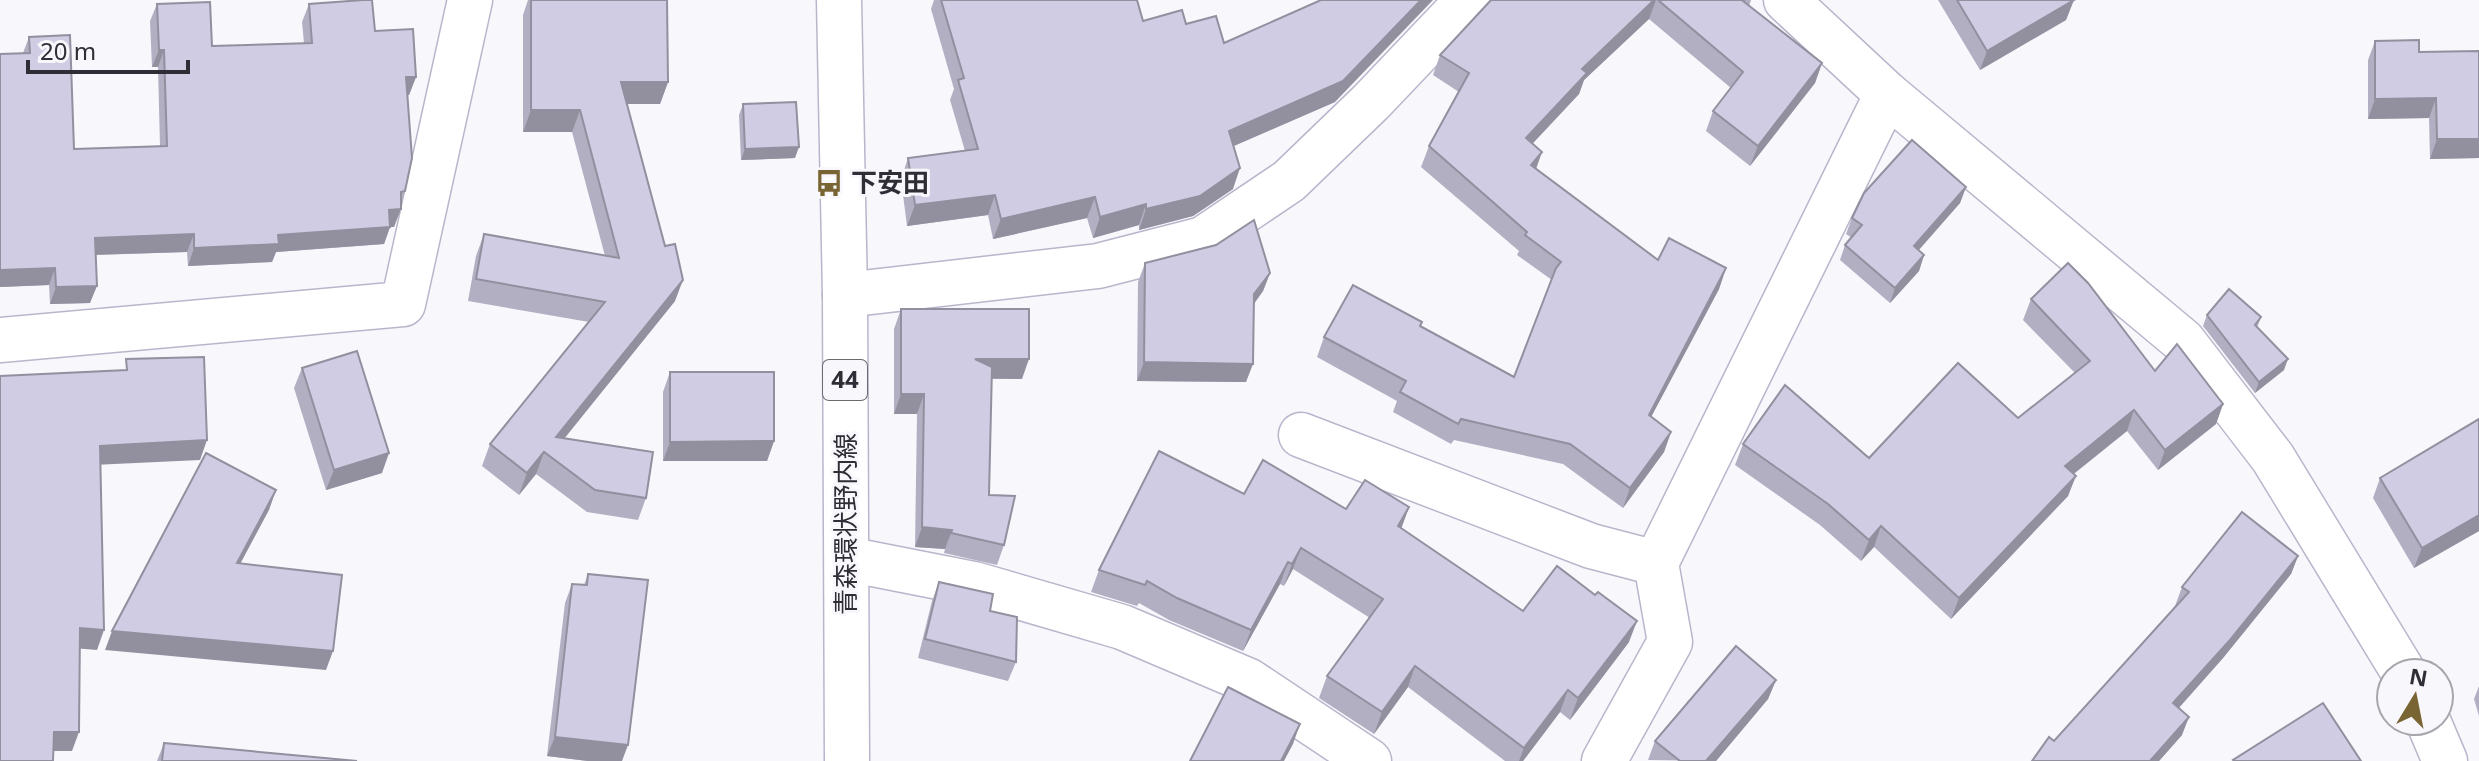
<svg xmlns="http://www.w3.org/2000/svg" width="2479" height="761" viewBox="0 0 2479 761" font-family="'Noto Sans','Noto Sans JP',sans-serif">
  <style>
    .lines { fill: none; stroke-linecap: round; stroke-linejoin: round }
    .minor-casing { stroke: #b9b6cc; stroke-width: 47 }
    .major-casing { stroke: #b9b6cc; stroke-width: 47 }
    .minor { stroke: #fff; stroke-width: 44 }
    .major { stroke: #fff; stroke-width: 44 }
    .wall { fill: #b3afc3 }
    .shaded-wall { fill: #928f9f }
    .building { fill: #d0cce3; stroke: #928f9f; stroke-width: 2 }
    .labels { text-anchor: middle; stroke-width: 6; stroke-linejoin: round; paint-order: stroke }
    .shield { fill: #f8f7fc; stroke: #6b6a71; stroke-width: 2 }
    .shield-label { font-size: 24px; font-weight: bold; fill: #2f2d36 }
    .poi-label { font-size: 26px; font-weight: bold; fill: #2f2d36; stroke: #f8f7fc; text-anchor: start }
    .street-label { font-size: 26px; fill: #2f2d36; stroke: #f8f7fc }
  </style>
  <rect width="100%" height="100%" fill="#f8f7fc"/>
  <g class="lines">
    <!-- minor casing -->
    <g class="minor-casing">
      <g id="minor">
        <path d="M1786 0 1887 94 2183 341 2273 458 2404 673"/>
        <path d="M845 295 1098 266 1203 239 1289 181 1371 102 1468 0"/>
        <path d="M0 340 403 304 470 0"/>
        <path d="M1301 435 1591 546 1656 563"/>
        <path d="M847 559 974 584 1122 627 1249 681 1369 761"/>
        <path d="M2428 721 2445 761"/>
        <path d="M1604 761 1670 642 1656 563 1887 94"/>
      </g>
    </g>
    <!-- major casing -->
    <g class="major-casing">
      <path id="major" d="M839 0 845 295 847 761"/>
    </g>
    <!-- minor -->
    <use href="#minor" class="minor"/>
    <!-- major -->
    <use href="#major" class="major"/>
  </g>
  <!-- wall -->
  <g class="wall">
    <path d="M528 0H667L668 82 660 104H627L675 301 564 439 646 498 638 520 587 512 536 474 519 495 482 466 490 444 589 322 468 301 476 256 484 234 605 256 572 132H523V15Z"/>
    <path d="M934 0H1137L1143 21 1186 24 1224 43 1335 102 1234 146 1233 189 1193 216 1139 230V225L1093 238 1087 218 993 239 988 215 907 226 901 179 908 158 965 151 950 100 954 89 931 9Z"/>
    <path d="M1491 0H1751L1749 6 1822 63 1815 83 1750 166 1706 131 1713 111 1731 88 1649 19 1584 80 1579 94 1532 144 1536 169 1658 260 1726 268 1719 289 1651 417 1671 432 1664 452 1623 508 1563 464 1454 440 1451 444 1393 412 1397 401 1317 357 1324 337 1421 326 1514 377 1552 280 1517 255 1519 251 1421 167 1429 146 1459 92 1433 75 1440 55Z"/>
    <path d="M1938 0H2073L2066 20 1980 70Z"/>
    <path d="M157 4 212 46 304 43 302 22 309 4 375 31 416 77 409 95H407L405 191 394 227H390L384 244 276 252 272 262 188 266 187 252 95 255 90 303 50 304 49 285 0 287V54L23 53 29 37 74 149 160 146 158 67H152L150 21Z"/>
    <path d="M2375 41 2419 52 2479 51V158L2430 159 2429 118 2368 119V60Z"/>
    <path d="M743 104 795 158 741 160 739 115Z"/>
    <path d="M1966 187 1960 203 1919 250 1924 255 1919 271 1890 303 1840 260 1845 245 1852 238 1846 234 1852 218Z"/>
    <path d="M1145 263 1270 273 1263 291 1254 304 1246 382 1137 381 1138 282Z"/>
    <path d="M2031 299 2155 371 2223 404 2216 424 2158 470 2127 431 2074 474 2068 496 1951 619 1874 547 1861 561 1820 525 1735 465 1743 444 1869 458 2018 418 2075 373 2023 320Z"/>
    <path d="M901 309 1022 379H992L989 495 1004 545 997 565 944 553 945 549 915 547 917 414H894V329Z"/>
    <path d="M2207 315 2261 317 2257 328 2284 370 2255 393 2203 326Z"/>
    <path d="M302 368 382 473 326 490 294 388Z"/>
    <path d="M670 372 774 441 767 461H663V392Z"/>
    <path d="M2479 419V531L2414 568 2373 498 2380 478Z"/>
    <path d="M1409 507 1401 529 1523 611 1629 642 1570 720 1560 712 1523 761H1505L1408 687 1374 734 1319 698 1327 676 1370 618 1293 569 1284 586 1280 584 1243 651 1169 620 1139 603 1137 606 1091 592 1099 570 1346 509Z"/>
    <path d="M2298 556 2291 574 2223 658 2179 708 2182 735 2159 761H2032L2054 741 2175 606 2182 587Z"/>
    <path d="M588 574 622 761H588L547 756 565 603 572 584 584 585Z"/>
    <path d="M939 582 990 611 1016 662 1008 681 918 658 932 601Z"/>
    <path d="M1776 680 1768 699 1716 761 1648 760 1655 741Z"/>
    <path d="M2479 686V716L2474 699Z"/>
    <path d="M164 743 357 761H157Z"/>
  </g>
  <!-- shaded-wall -->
  <g class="shaded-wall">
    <path d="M1421 0H1433L1335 102 1222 151 1229 131Z"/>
    <path d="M1654 0H1656L1649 19 1584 80 1579 94 1519 158 1526 138 1582 69Z"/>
    <path d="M2074 0 2066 20 1980 70 1987 51Z"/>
    <path d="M159 50H164L158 67H152Z"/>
    <path d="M1822 63 1815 83 1750 166 1758 146Z"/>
    <path d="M406 77H416L409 95H400Z"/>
    <path d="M621 82H668L660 104H613Z"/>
    <path d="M2436 98 2429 118 2368 119 2375 99Z"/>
    <path d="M531 110H580L572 132H523Z"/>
    <path d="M2437 139H2479V158L2430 159Z"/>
    <path d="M799 147 795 158 741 160 745 149Z"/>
    <path d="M1542 152 1535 172 1531 165Z"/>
    <path d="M1240 168 1233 189 1193 216 1139 230 1146 209Z"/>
    <path d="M1966 187 1960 203 1908 262 1914 246Z"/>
    <path d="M995 195 988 215 907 226 915 205Z"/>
    <path d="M1095 197 1087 218 993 239 1001 219Z"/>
    <path d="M1146 204 1139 225 1093 238 1100 217Z"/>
    <path d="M401 209 394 227H390L384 244 276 252 272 262 188 266 194 248 278 235 389 210Z"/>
    <path d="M194 234 187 252 88 255 95 238Z"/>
    <path d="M1924 255 1919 271 1890 303 1895 288Z"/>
    <path d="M55 268 49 285 0 287V270Z"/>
    <path d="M1726 268 1719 289 1641 436 1649 415Z"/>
    <path d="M1270 273 1263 291 1247 313 1254 294Z"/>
    <path d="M683 280 675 301 550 456 556 437Z"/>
    <path d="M97 286 90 303 50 304 56 287Z"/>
    <path d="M975 359H1029L1022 379 968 378Z"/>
    <path d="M2288 359 2284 370 2255 393 2259 382Z"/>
    <path d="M1144 362 1253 364 1246 382 1137 381Z"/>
    <path d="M901 394H924L917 414H894Z"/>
    <path d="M2223 404 2216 424 2158 470 2165 450Z"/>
    <path d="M2134 410 2127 431 2058 486 2065 466Z"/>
    <path d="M1671 432 1664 452 1623 508 1630 488Z"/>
    <path d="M207 440 200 460 93 465 100 446Z"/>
    <path d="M774 441 767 461H663L670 442Z"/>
    <path d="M544 452 536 474 519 495 527 473Z"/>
    <path d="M389 453 382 473 326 490 334 470Z"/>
    <path d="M2076 476 2068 496 1951 619 1959 598Z"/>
    <path d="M276 490 269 510 230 583 237 563Z"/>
    <path d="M1409 507 1401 529 1398 526Z"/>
    <path d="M2479 515V531L2414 568 2422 548Z"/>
    <path d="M1881 526 1874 547 1861 561 1869 540Z"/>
    <path d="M922 527 952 530 945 549 915 547Z"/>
    <path d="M1301 548 1293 569 1284 586 1292 564Z"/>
    <path d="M2298 556 2291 574 2223 658 2166 722 2173 703Z"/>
    <path d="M1288 562 1280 584 1243 651 1251 630Z"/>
    <path d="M1637 621 1629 642 1570 720 1578 698Z"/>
    <path d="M80 628 104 630 97 650 73 648Z"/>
    <path d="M112 631 333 651 326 670 105 650Z"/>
    <path d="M1415 666 1408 687 1374 734 1382 712Z"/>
    <path d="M1776 680 1768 699 1716 761H1706Z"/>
    <path d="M1568 690 1560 712 1523 761H1519L1524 748Z"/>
    <path d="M2189 717 2182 735 2159 761H2150Z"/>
    <path d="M1300 724 1293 744 1284 761H1281Z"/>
    <path d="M54 732H79L72 751H47Z"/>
    <path d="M555 737 628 745 622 761H588L547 756Z"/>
  </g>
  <!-- building -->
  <g class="building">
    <path d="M363 0H372L375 31 413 29 416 77H406L412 158 405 191 401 192V209L389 210 390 227 278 235 279 244 194 248V234L95 238 97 286 56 287 55 268 0 270V54L30 53 29 37 70 35 74 149 167 146 164 50H159L157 4 210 2 212 46 312 43 309 4Z"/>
    <path d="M531 0H667L668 82H621L665 246 675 244 683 280 556 437 653 452 646 498 595 490 544 452 527 473 490 444 605 302 476 279 484 234 619 258 580 110H531Z"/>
    <path d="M941 0H1137L1143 21 1182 10 1186 24 1216 16 1224 43 1321 0H1421L1343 81 1229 131 1240 168 1200 196 1146 209V204L1100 217 1095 197 1001 219 995 195 915 205 908 158 978 149 958 80 964 78Z"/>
    <path d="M1491 0H1654L1582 69 1587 73 1526 138 1542 152 1531 165 1658 260 1669 238 1726 268 1649 415 1671 432 1630 488 1570 444 1461 419 1458 424 1400 392 1406 381 1324 337 1353 285 1422 322 1420 326 1514 377 1556 268 1561 262 1525 235 1527 232 1429 146 1469 73 1440 55Z"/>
    <path d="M1658 0H1744L1743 1 1822 63 1758 146 1713 111 1743 72Z"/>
    <path d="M1957 0H2074L1987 51Z"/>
    <path d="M2419 40V52L2479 51V139H2437L2436 98 2375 99V41Z"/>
    <path d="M796 102 799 147 745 149 743 104Z"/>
    <path d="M1912 140 1966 187 1914 246 1924 255 1895 288 1845 245 1862 225 1852 218 1864 193Z"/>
    <path d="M1254 220 1270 273 1254 294 1253 364 1144 362 1145 263 1216 245Z"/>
    <path d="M2068 263 2088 283 2155 371 2177 344 2223 404 2165 450 2134 410 2065 466 2076 476 1959 598 1881 526 1869 540 1828 504 1743 444 1785 385 1869 458 1958 363 2018 418 2090 361 2031 299Z"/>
    <path d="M2229 289 2261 317 2255 325 2288 359 2259 382 2207 315Z"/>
    <path d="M901 309H1029V359H975L992 367 989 495 1015 496 1004 545 951 533 952 530 922 527 924 394H901Z"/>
    <path d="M357 351 389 453 334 470 302 368Z"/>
    <path d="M204 357 207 440 100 446 104 630 80 628 79 732H54L53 761H0V376L127 370 126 359Z"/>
    <path d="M670 372H774V441L670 442Z"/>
    <path d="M2479 419V515L2422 548 2380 478Z"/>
    <path d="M1159 451 1244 494 1263 460 1346 509 1365 480 1409 507 1398 526 1523 611 1557 566 1595 595 1598 592 1637 621 1578 698 1568 690 1524 748 1415 666 1382 712 1327 676 1383 599 1301 548 1292 564 1288 562 1251 630 1177 598 1147 581 1145 585 1099 570Z"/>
    <path d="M206 453 276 490 237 563 342 575 333 651 112 631Z"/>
    <path d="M2242 512 2298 556 2230 640 2173 703 2189 717 2150 761H2032L2049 737 2054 741 2189 592 2182 587Z"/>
    <path d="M588 574 648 580 628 745 555 737 572 584 587 585Z"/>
    <path d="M939 582 993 594 990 611 1017 617 1016 662 925 639Z"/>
    <path d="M1736 646 1776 680 1706 761H1680L1655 741Z"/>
    <path d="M1228 687 1300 724 1281 761H1190Z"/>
    <path d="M2323 703 2361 761H2234L2233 760Z"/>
    <path d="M164 743 357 761H162Z"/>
  </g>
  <!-- icons -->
  <defs>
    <g id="bus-bare" transform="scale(2.16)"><path d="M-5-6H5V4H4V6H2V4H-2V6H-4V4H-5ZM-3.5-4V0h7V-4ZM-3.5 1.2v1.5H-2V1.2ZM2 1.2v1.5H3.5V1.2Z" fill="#796534" stroke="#f8f7fc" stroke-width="2.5" paint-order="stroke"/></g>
  </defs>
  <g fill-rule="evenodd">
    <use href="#bus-bare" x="829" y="183"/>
  </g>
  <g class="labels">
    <!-- shield labels -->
    <rect class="shield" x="823" y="360" width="44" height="40" rx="6"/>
    <g class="shield-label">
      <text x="845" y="388">44</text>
    </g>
    <!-- poi labels -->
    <g class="poi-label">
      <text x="851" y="192">下安田</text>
    </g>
    <!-- street labels -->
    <g class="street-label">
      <text transform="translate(846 524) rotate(-90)" y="9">青森環状野内線</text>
    </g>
  </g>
  <!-- north arrow -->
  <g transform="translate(2415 697) rotate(10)"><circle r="38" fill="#f8f7fc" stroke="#a8a6ad" stroke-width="2"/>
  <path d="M0-6L14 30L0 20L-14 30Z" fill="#796534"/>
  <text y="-12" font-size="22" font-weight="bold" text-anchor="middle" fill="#2f2d36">N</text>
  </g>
  <!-- scale -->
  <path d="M28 60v12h160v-12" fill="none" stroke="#2f2d36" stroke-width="4"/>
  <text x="40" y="60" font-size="24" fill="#2f2d36" stroke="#f8f7fc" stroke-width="6" paint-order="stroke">20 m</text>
</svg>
